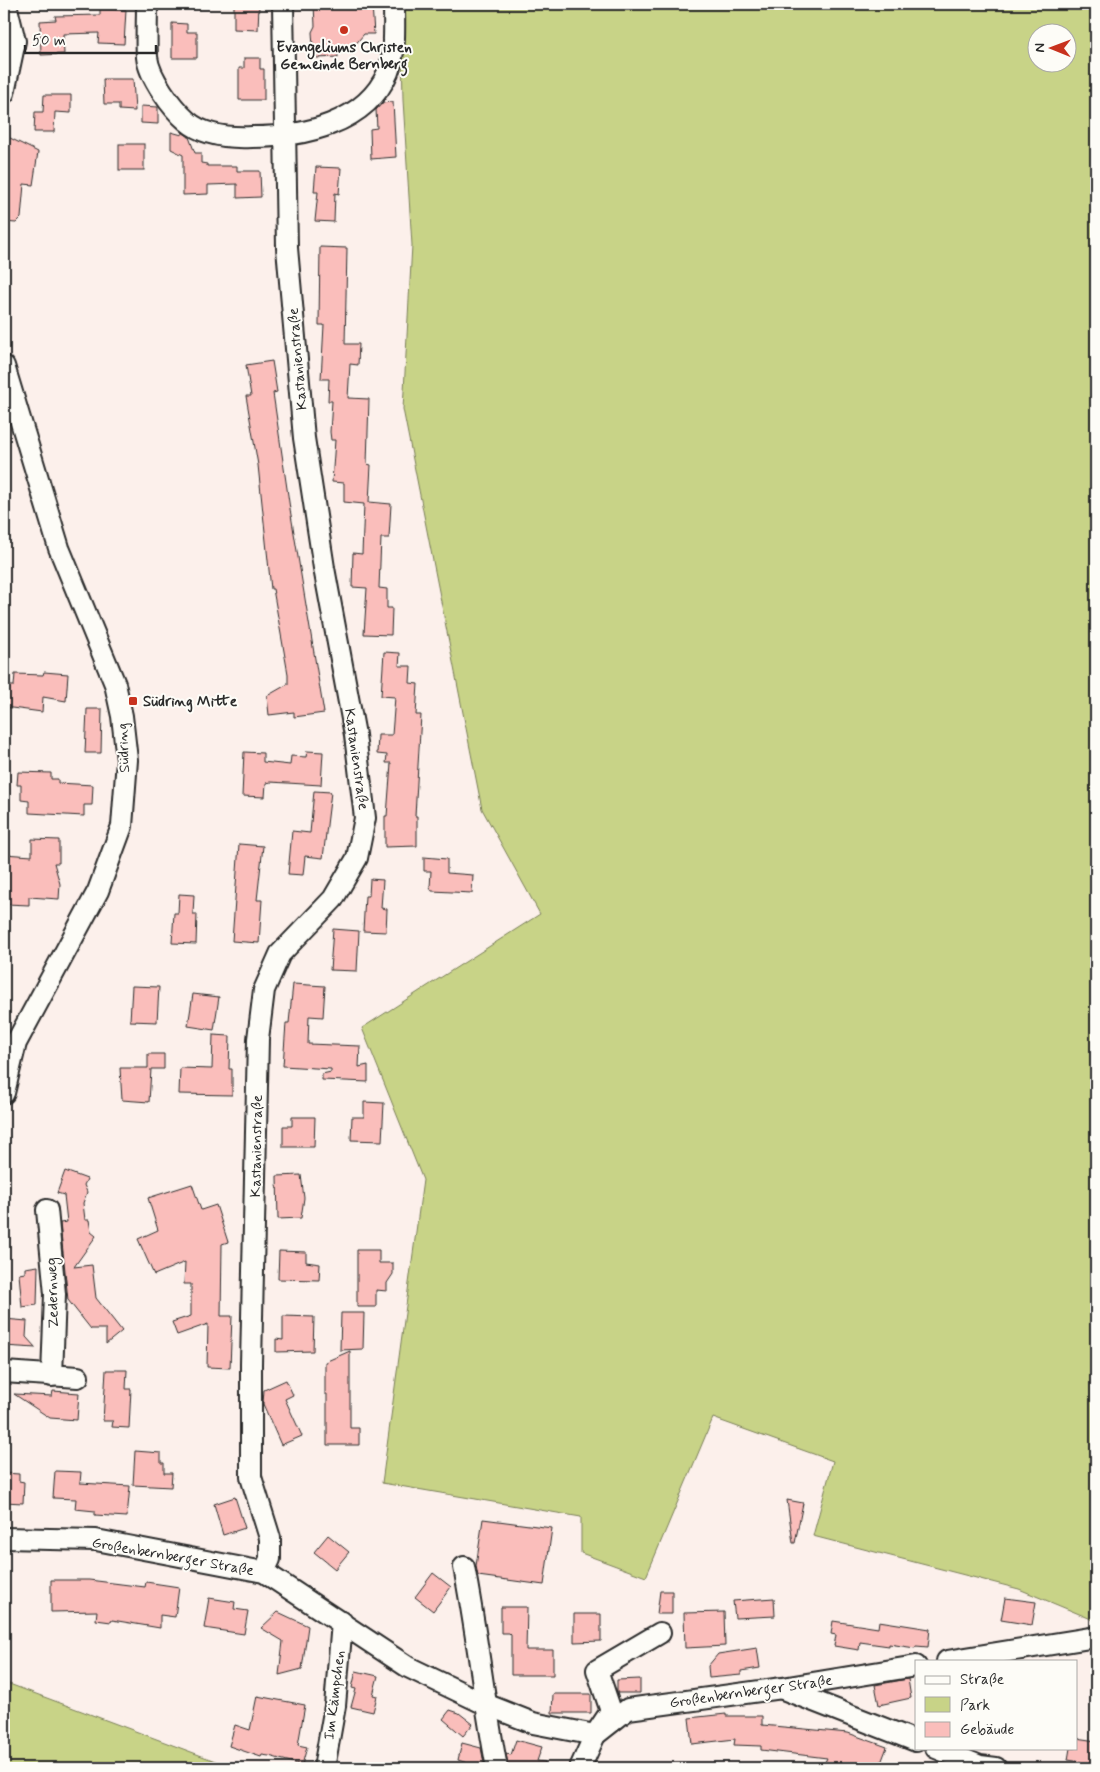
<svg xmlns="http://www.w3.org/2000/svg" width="1100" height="1772" viewBox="0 0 1100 1772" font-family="Mynerve,sans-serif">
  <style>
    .green { fill: #c8d387; stroke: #7a7f59; fill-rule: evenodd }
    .building { fill: #fabebb; stroke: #2b2b2b }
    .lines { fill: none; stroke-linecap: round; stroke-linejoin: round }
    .minor-casing { stroke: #2b2b2b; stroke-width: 24 }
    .minor { stroke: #fdfcf7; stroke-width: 20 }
    .poi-dot { fill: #c8321e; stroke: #fdfcf7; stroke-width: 2 }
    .labels { text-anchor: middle; stroke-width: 4; stroke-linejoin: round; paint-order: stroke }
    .poi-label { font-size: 15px; font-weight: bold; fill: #2b2b2b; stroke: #fdfcf7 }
    .street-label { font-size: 15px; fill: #2b2b2b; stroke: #fdfcf7 }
  </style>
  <rect width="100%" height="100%" fill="#fcf0eb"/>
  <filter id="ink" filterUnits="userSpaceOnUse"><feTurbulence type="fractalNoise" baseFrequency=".02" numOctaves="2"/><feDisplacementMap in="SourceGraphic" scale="10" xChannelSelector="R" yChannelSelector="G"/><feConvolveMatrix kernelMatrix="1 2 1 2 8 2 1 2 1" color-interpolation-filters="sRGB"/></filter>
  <g filter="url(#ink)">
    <!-- green -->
    <g class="green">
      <path d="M401 4H1096V1621L1019 1589 813 1536 833 1461 713 1418 646 1577 581 1553V1517L382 1483 423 1180 362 1028 540 914 482 809 403 409 412 245 403 100ZM1038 32H1068V62H1038Z"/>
      <path d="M4 1682 234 1768H4Z"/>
    </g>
    <!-- building -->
    <g class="building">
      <path d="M234 4H259L258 30 234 29Z"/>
      <path d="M314 4H372L374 34H364L349 52 338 53V57L317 58 313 47 312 32 315 26Z"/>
      <path d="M100 9 126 10 124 44 98 43 99 33 63 34 64 54 41 55 40 21 56 20 55 16 100 15Z"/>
      <path d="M172 23 187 24V32H197V58H172Z"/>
      <path d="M244 58H260V69H264V100H239V68H244Z"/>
      <path d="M103 79H133L135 111 119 110V104H104Z"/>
      <path d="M44 95H71V113L55 112 54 132H34L35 112H43Z"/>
      <path d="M393 102 396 157 371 159 370 129 377 128 376 110 382 103Z"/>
      <path d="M141 106 158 107V124L141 123Z"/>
      <path d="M171 132 182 135V132L189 137 195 153H201V163L207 164V166H237V171H260L261 197 237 198V184L208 185V194L183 195V155L171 149Z"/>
      <path d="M4 135 38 152 33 185 24 184 21 218 16 223 4 222Z"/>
      <rect x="119" y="144" width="25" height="26"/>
      <path d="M316 167 341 168 339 194 335 193 334 222 315 221 318 192H314Z"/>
      <path d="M320 247 347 248 345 344H359L358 365 350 364 348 398 369 399 367 464 371 465 369 502 391 504 389 538H381L379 588 387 589V608H392L391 635 364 634 367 588 352 587 353 553 362 554 364 504 344 502V483L332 482 335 440H331L330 432 332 401H328L329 379H321L324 325H319Z"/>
      <path d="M272 361 277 392 273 393 290 509 324 713 294 717V712L269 715 267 696 288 684V674L273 589H271L258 465 246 396H251L246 365Z"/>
      <path d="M384 652 400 653 399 666H411L410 683 418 684 416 715H421L415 816H417V846L385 847V816H387L391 763H386L387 755 377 754 378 735H392L395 697 381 696Z"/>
      <path d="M44 672 68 674 66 701 43 697 42 712 4 707V686H14L15 674 43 675Z"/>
      <path d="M87 709H102L101 753H85Z"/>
      <path d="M307 751 323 752 321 785 270 782 266 783 265 797 242 796 244 752 263 753V762L290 765 291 756 306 757Z"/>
      <path d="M18 772 51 773V779H58V783L93 785 92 805H84V816L29 813V801L21 800V785H17Z"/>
      <path d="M314 791 331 792 323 858 305 856 303 875 288 874 292 831 310 833Z"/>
      <path d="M32 839 59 840V863H54L60 884 59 899 29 897V905L6 904 7 896H4V854L32 856Z"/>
      <path d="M239 844 263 846 257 900H262L259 943 232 941Z"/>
      <path d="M424 857 447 859V873L473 875 472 893 432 891 430 888 431 871H424Z"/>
      <path d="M370 879 383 880 381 908 387 909 386 932 363 931 365 896H369Z"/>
      <path d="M179 894 194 895 193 914H197L196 944 172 943 174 913H178Z"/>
      <path d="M333 929 359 931 357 971 330 970Z"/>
      <path d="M293 984 325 986 323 1017 309 1016 308 1044 360 1046 359 1067 368 1065V1082L322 1080V1074L331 1072V1069L283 1066 286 1023H289Z"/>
      <path d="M132 986 159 987 157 1022 130 1021Z"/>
      <path d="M193 994 219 997 214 1030 188 1026Z"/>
      <path d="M213 1035 230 1036 229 1069H232V1095L179 1094 180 1068 212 1069Z"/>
      <path d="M148 1054H164V1069H151L149 1102 122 1100 120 1068H148Z"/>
      <path d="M364 1102 384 1103 382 1141 351 1140 352 1117H364Z"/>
      <path d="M292 1117H315L314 1147H283V1126H292Z"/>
      <path d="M65 1171 87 1179 84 1185 87 1192 83 1203 85 1220H89L91 1232 96 1236 74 1267 92 1265 96 1298 122 1331 106 1344V1329H91L68 1300 60 1223 67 1222 64 1195 57 1193Z"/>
      <path d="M301 1175 304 1198 301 1218 278 1219 277 1176Z"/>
      <path d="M192 1184 201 1210 216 1205 228 1242 222 1244 221 1316H232L230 1368 207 1367 208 1324 177 1335 172 1322 191 1316V1284H184L185 1262 154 1275 138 1239 158 1230 148 1198Z"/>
      <path d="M357 1250H379V1263H393V1274L387 1283V1291L376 1290V1307H357Z"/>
      <path d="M279 1251 306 1252V1262L320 1264 319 1280 278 1279Z"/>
      <path d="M38 1266 37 1305 22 1307 19 1274 25 1273V1268Z"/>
      <path d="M341 1313H364L363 1349 340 1350Z"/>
      <path d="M283 1316 314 1317 313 1351 276 1352V1339L283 1340Z"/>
      <path d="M4 1319 27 1321 26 1337 36 1348 4 1346Z"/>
      <path d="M350 1351V1428H359V1445H327V1394H325V1362Z"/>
      <path d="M106 1370H127L126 1389H131L129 1428 112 1427 113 1421H103Z"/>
      <path d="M286 1380 293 1395 285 1399 302 1436 281 1445 263 1404 264 1390Z"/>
      <path d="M53 1391 79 1393 77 1420 50 1418 14 1394 52 1396Z"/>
      <path d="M135 1451 161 1453V1463H164V1473H172L171 1487 133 1485Z"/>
      <path d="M55 1471 81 1472 80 1483 130 1486 127 1517 95 1515V1511L75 1509 76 1499 53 1498Z"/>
      <path d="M4 1473 19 1474V1481L24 1482 23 1503 4 1502Z"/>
      <path d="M235 1497 245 1528 223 1535 214 1504Z"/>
      <path d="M787 1500 803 1503 795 1543H793Z"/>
      <path d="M483 1519 552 1528 544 1585 478 1576 476 1566Z"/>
      <path d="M328 1535 349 1552 335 1569 314 1552Z"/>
      <path d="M433 1573 451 1587 433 1611 415 1597Z"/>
      <path d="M51 1580H89L145 1587 146 1582 179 1587 175 1617 160 1615V1628L112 1620 111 1622 96 1620 97 1611 51 1612Z"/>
      <path d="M660 1591H672V1614H657Z"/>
      <path d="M209 1598 235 1602 234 1609 248 1611 244 1634 204 1628Z"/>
      <path d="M774 1598 775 1616 735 1618 733 1601Z"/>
      <path d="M1005 1598 1036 1602 1032 1625 1001 1620Z"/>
      <path d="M501 1607H527L526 1650H553V1675H511V1635L509 1633H501Z"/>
      <path d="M278 1612 308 1626 302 1669 279 1675 283 1641 261 1628Z"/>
      <path d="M724 1612 725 1646 685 1648 684 1613Z"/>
      <path d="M574 1614H601V1641L574 1642Z"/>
      <path d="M833 1621 878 1628 879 1621 930 1629 928 1647 916 1646 915 1648 889 1644V1646L860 1642 859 1650 834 1646 836 1635 831 1634Z"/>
      <path d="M757 1648 760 1668 741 1671V1675L709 1678 708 1666 718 1654Z"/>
      <path d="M356 1671 378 1676 373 1695 377 1696 373 1712 351 1707 356 1689 352 1688Z"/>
      <path d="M640 1679V1693H617V1680Z"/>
      <path d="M908 1679 911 1698 879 1705 875 1685Z"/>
      <path d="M553 1694H591V1713H552Z"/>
      <path d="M257 1696 305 1705 298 1745 307 1747 302 1765 269 1756 262 1755 261 1757 229 1746 235 1725 250 1730Z"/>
      <path d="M450 1710 459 1713 473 1724 463 1736 443 1719Z"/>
      <path d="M726 1714V1716H762V1725L848 1733 887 1747 879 1768H842L825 1762 827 1758 761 1750V1746L734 1745 735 1739 692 1744 689 1718Z"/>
      <path d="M1076 1738 1096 1741V1768L1081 1766V1762L1068 1760 1070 1748H1076Z"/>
      <path d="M516 1740 542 1747 537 1761 545 1762 544 1768H509L506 1754 511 1755Z"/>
      <path d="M462 1743 481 1748 485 1768H466L467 1763 458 1760Z"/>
    </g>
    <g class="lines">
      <!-- minor casing -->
      <g class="minor-casing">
        <g id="minor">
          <path d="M147 4C147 21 146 40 147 57 149 77 172 108 187 121 204 136 230 138 252 137 302 137 366 124 388 72 396 52 394 25 394 4"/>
          <path d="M4 93 15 41 6 4"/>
          <path d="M4 366 59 548 115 684 122 716 127 760 122 826 98 891 16 1043 4 1093"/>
          <path d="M47 1210 55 1294 52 1376"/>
          <path d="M4 1372 78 1377"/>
          <path d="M4 1538 96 1540 264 1572 408 1667 485 1704 533 1723 595 1735 628 1709 782 1688 916 1666"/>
          <path d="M464 1567C477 1634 484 1701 497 1768"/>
          <path d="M264 1572 270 1559V1538L251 1477V1364L258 1039 264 990 280 954 333 899 357 858 365 818 355 735 324 568 304 438 287 248 283 4"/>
          <path d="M947 1661 1096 1637"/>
          <path d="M783 1689 916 1741"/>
          <path d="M936 1748 980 1766 996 1768"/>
          <path d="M324 1768 335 1706 342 1622"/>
          <path d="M580 1768 595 1735 611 1711 597 1670 660 1633"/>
        </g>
      </g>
      <!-- minor -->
      <use href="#minor" class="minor"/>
    </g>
  </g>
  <!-- markers -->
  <g class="poi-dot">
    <circle cx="344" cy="30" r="5"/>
    <rect x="128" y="696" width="10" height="10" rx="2.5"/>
  </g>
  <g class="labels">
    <!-- poi labels -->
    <g class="poi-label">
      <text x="344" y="52">Evangeliums Christen<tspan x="344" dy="17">Gemeinde Bernberg</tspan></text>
      <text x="143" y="706" text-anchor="start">Südring Mitte</text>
    </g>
    <!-- street labels -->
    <g class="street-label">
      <text transform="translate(297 359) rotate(-95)" y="5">Kastanienstraße</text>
      <text transform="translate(123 748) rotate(-93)" y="5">Südring</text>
      <text transform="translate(357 759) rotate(82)" y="5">Kastanienstraße</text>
      <text transform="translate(256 1146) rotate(-89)" y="5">Kastanienstraße</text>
      <text transform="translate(52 1293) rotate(-92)" y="5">Zedernweg</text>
      <text transform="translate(173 1556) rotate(10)" y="5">Großenbernberger Straße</text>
      <text transform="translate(751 1691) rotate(-8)" y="5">Großenbernberger Straße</text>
      <text transform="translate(334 1695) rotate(-83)" y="5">Im Kämpchen</text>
    </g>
  </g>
  <!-- margin -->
  <rect width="1100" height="1772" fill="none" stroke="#fdfcf7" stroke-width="20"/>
  <rect x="10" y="10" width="1080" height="1752" fill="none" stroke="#2b2b2b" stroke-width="2" filter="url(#ink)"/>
  <!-- legend -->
  <rect x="915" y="1660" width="162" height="90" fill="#fdfcf7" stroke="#a9a8a5"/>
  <rect x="925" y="1676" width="25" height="8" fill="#fdfcf7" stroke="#a9a8a5"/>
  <text x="960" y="1684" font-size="15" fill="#2b2b2b">Straße</text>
  <rect x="925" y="1697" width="25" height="15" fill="#c8d387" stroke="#a9a8a5"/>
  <text x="960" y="1710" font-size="15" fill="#2b2b2b">Park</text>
  <rect x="925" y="1722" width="25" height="15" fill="#fabebb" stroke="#a9a8a5"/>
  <text x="960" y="1734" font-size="15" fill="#2b2b2b">Gebäude</text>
  <!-- north arrow -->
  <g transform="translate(1052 48) rotate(271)"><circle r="24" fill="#fdfcf7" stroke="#a9a8a5"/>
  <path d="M0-4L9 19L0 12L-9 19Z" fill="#c8321e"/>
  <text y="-8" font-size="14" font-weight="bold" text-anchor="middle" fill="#2b2b2b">N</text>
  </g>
  <!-- scale -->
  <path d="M25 45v8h131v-8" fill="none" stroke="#2b2b2b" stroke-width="2.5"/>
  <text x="32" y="45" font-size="15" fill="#2b2b2b" stroke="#fdfcf7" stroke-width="4" paint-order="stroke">50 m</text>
</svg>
